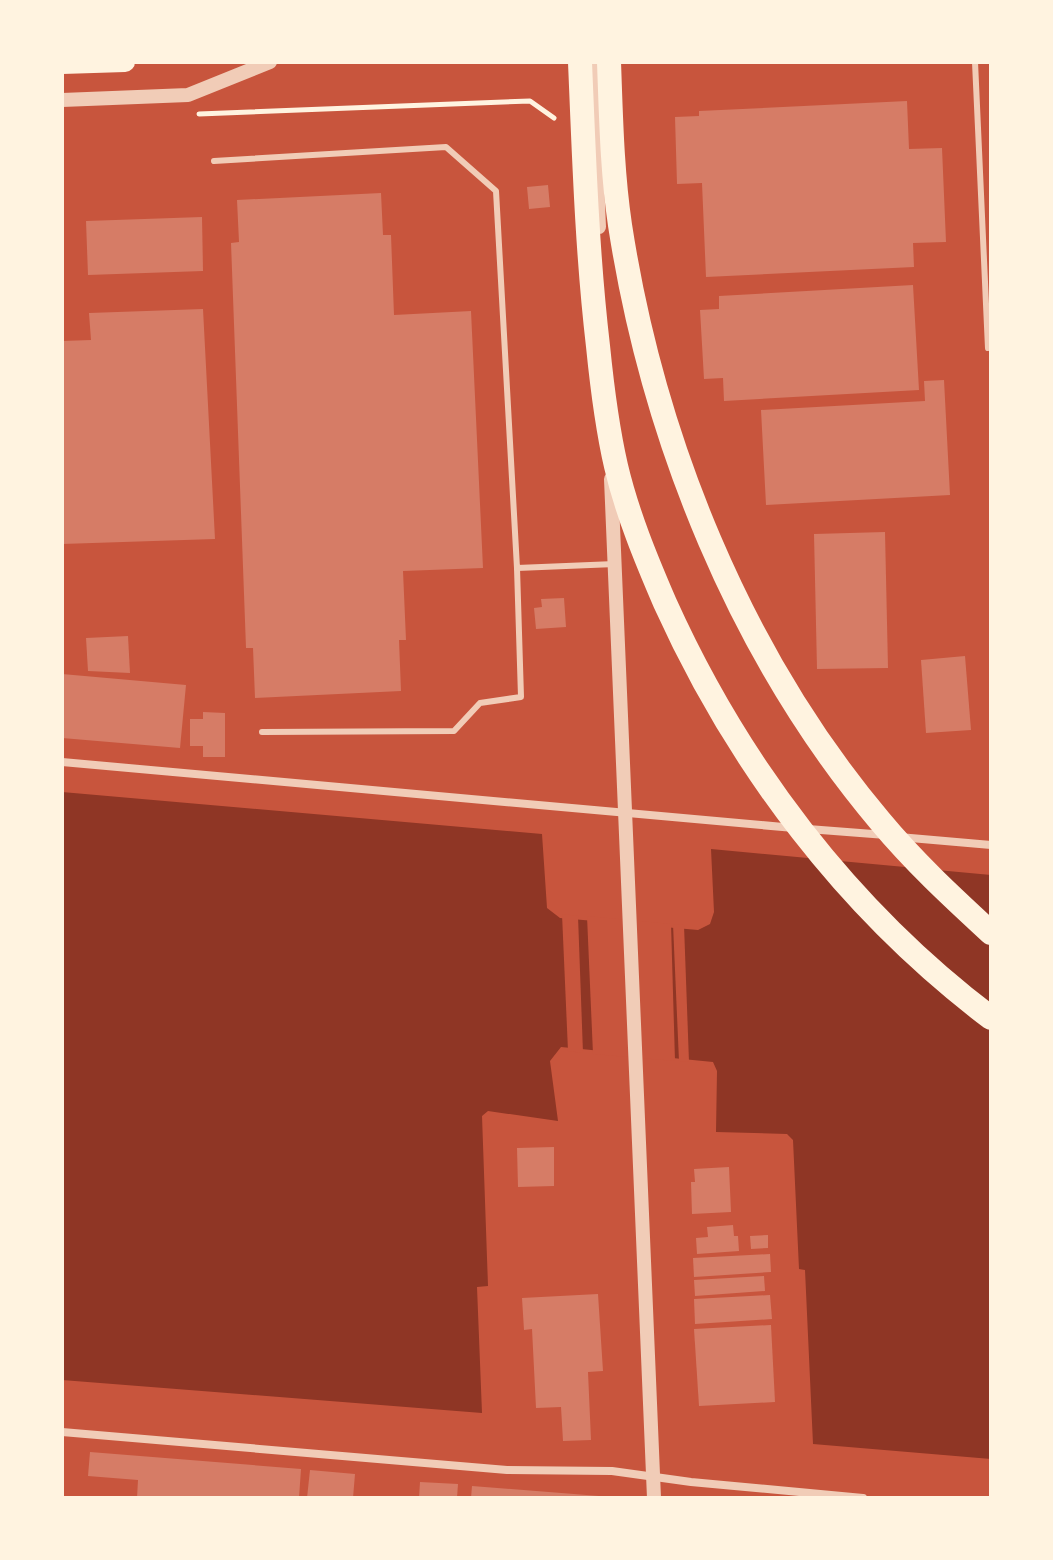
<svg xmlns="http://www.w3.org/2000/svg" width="1053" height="1560" viewBox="0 0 1053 1560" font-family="'Fira Sans',sans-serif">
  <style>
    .water { fill: #8f3625 }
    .pier { fill: #c8553d }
    .building { fill: #d67c66 }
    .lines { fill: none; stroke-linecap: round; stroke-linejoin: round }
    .path { stroke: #fff3e0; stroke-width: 5 }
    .service { stroke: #f1ccb7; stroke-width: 6 }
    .minor { stroke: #f1ccb7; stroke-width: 8 }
    .tertiary { stroke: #f1ccb7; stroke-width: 14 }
    .primary { stroke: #fff3e0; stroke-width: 20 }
    .motorway { stroke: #fff3e0; stroke-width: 24 }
  </style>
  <rect width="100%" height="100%" fill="#c8553d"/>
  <!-- water -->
  <path class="water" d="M62 792 542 834 547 908 560 918 698 930 710 924 714 912 711 849 991 875V1459L813 1444 805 1270 799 1269 793 1140 787 1134 716 1132 717 1071 713 1062 561 1047 550 1061 558 1121 488 1111 482 1116 488 1286 477 1287 482 1413 62 1380Z"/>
  <!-- pier -->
  <g class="pier">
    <path d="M562 914 578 916 583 1053 568 1051Z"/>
    <path d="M587 916 671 924 675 1061 593 1054Z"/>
    <path d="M673 924 684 925 689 1062 679 1061Z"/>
  </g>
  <!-- building -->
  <g class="building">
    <path d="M907 101 909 149 942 148 946 242 913 243 914 267 706 277 702 183 677 184 675 117 699 116V111Z"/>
    <path d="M548 185 550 207 529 209 527 187Z"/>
    <path d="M381 193 383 235H391L394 315 471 311 483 568 403 571 406 640H399L401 691 255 698 253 648H246L231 243 239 242 237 200Z"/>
    <path d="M202 217 203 271 88 275 86 221Z"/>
    <path d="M913 285 919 390 724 401 723 378 704 379 700 310 719 309V296Z"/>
    <path d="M203 309 215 539 62 544V341L91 340 89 313Z"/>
    <path d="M944 380 950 495 766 505 761 410 925 401 924 381Z"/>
    <path d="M885 532 888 668 817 669 814 534Z"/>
    <path d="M564 598 566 627 536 629 534 608 542 607 541 599Z"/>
    <path d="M128 636 130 673 88 671 86 638Z"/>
    <path d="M965 656 971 730 926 733 921 660Z"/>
    <path d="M62 674 186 685 180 748 62 738Z"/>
    <path d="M203 712 225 713V757H203V746H190V719H203Z"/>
    <path d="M554 1147V1186L518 1187 517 1148Z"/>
    <path d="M729 1167 731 1212 692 1214 691 1182H695L694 1169Z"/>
    <path d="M733 1225 734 1236H738L739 1251 697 1254 696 1238 708 1237 707 1227Z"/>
    <path d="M768 1235V1248L751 1249 750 1236Z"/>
    <path d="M770 1254 771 1272 694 1277 693 1258Z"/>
    <path d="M764 1276 765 1291 695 1296 694 1280Z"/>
    <path d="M598 1294 603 1371 588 1372 591 1440 563 1441 561 1407 536 1408 532 1329 524 1330 522 1298Z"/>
    <path d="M770 1295 772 1319 695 1324 694 1299Z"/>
    <path d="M771 1325 775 1402 699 1406 694 1329Z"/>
    <path d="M90 1452 301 1469 299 1498H137L138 1480 88 1476Z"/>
    <path d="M310 1470 355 1474 353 1498H307Z"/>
    <path d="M420 1482 458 1484 457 1498H419Z"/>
    <path d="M472 1486 599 1496V1498H471Z"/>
  </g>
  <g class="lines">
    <!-- path -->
    <path class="path" d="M199 114 530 101 554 118"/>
    <!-- service -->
    <g class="service">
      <path d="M975 62 988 348"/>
      <path d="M214 161 446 147 496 191 517 568 615 564"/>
      <path d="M262 732 454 731 480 703 521 697 517 568"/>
    </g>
    <!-- minor -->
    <g class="minor">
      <path d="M62 762 794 828"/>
      <path d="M808 829 886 835"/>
      <path d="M899 837 991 845"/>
      <path d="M62 1432 507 1470 612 1471 691 1482 863 1498"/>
    </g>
    <!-- tertiary -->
    <g class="tertiary">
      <path d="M592 62 599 227"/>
      <path d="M62 100 188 95 270 62"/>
      <path d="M611 479 654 1498"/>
    </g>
    <!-- primary -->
    <path class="primary" d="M62 64 125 62"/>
    <!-- motorway -->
    <g class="motorway">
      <path d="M580 62C584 157 587 252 598 346 602 386 607 427 616 466 627 513 646 559 665 603 738 765 848 910 991 1018"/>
      <path d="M609 62C611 116 612 171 620 225 653 439 740 655 880 821 914 862 952 897 991 933"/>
    </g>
  </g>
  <!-- border -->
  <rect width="1053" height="1560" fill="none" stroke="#fff3e0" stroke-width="128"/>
</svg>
